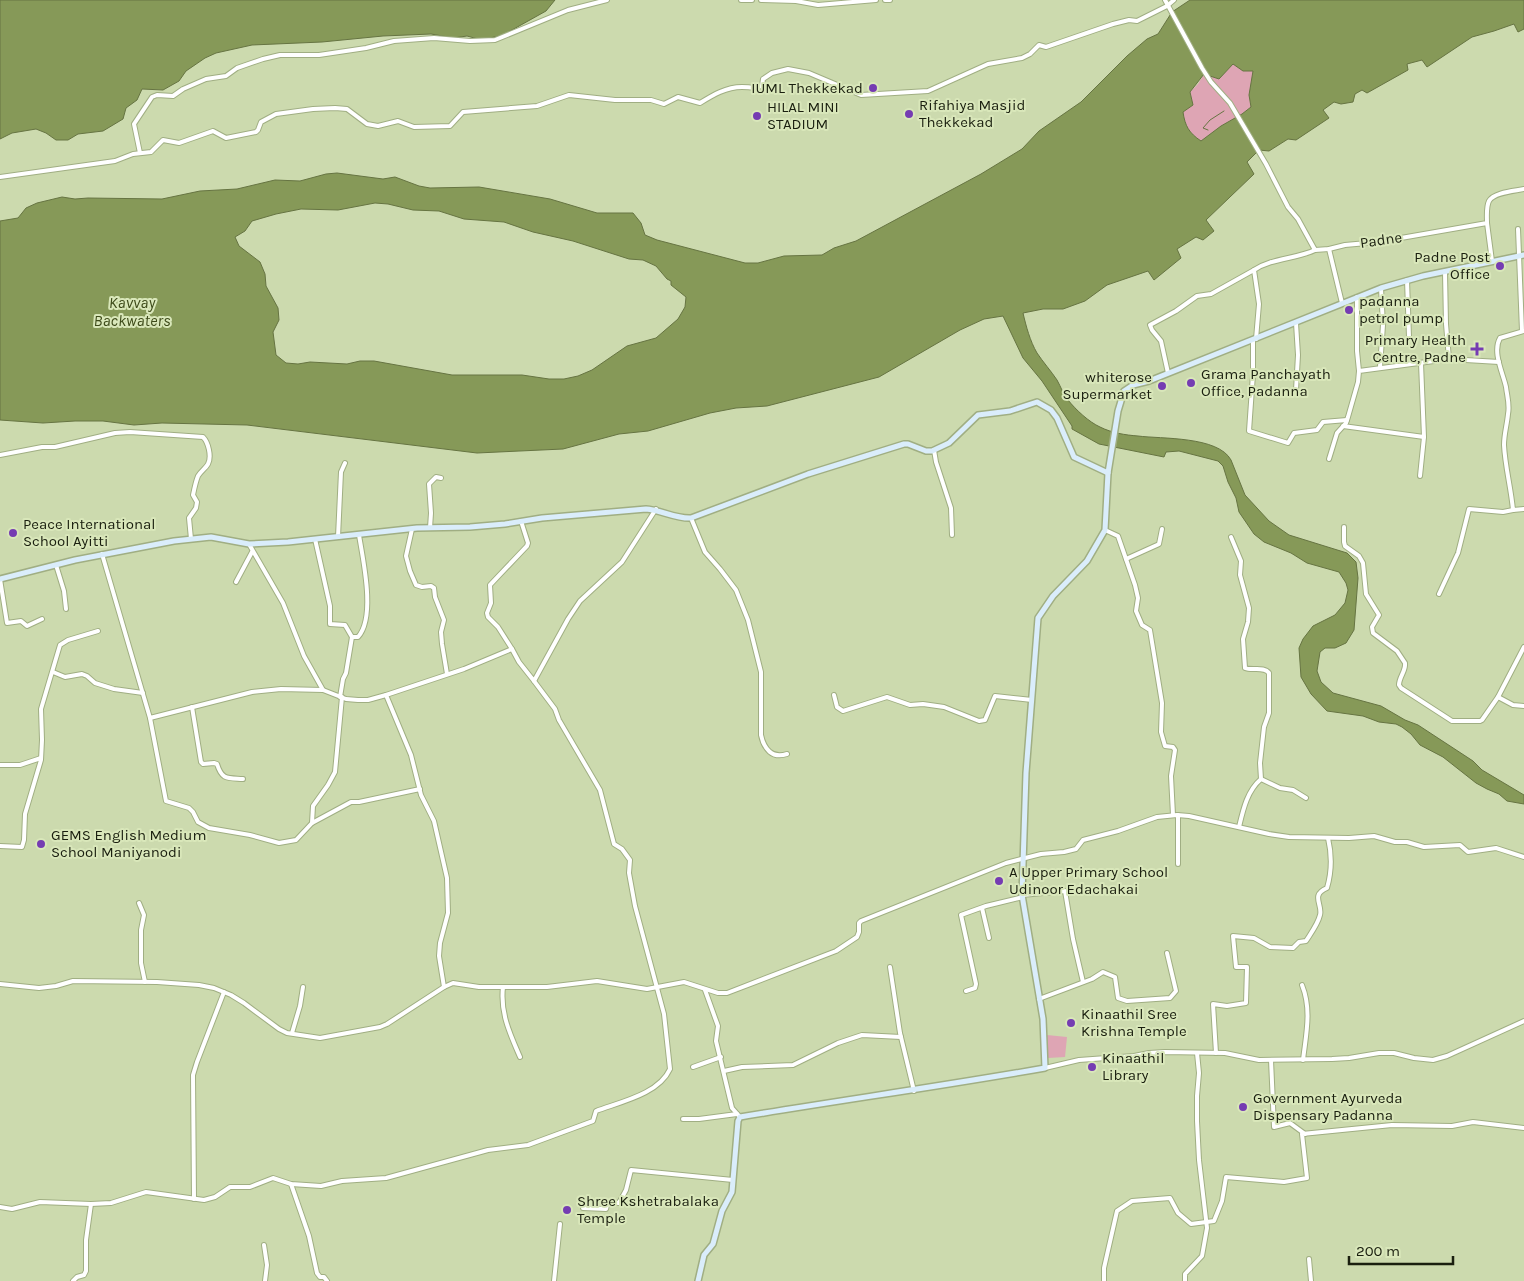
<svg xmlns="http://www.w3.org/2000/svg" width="1524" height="1281" viewBox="0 0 1524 1281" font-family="Karla,sans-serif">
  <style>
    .green { fill: #dea5b4 }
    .water { fill: #869958; stroke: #667442; fill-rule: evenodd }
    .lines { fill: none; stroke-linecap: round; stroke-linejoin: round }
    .stream { stroke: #667442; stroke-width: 1 }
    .minor-casing { stroke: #a0ae83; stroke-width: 6 }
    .secondary-casing { stroke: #a0ae83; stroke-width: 8 }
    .minor { stroke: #fff; stroke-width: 4 }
    .secondary { stroke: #daedfb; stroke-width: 5 }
    .poi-dot { fill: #753cb2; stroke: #d9e7ba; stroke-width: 2 }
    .labels { text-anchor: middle; stroke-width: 4; stroke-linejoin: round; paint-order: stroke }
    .poi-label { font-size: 15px; fill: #1a1f0f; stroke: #d9e7ba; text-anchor: start }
    .street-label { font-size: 15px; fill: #1a1f0f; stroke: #d9e7ba }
    .water-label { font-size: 16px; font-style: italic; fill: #3e4b1a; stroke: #d9e7ba }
  </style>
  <rect width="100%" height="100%" fill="#ccdaae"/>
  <!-- green -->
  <g class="green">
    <path d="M1233 64 1254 70 1249 95 1251 107 1242 114 1221 126 1201 141C1189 133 1185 126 1183 112L1193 105 1190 92 1198 84 1204 74 1219 79Z"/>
    <path d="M1047 1035 1067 1037 1065 1057 1048 1058Z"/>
  </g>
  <!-- water -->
  <g class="water">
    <path d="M0 0H555L546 11 503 35 490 38 478 39 467 36 454 38 431 34 383 36 322 42 252 45 216 53 205 58 186 71 179 81 163 90 142 89 137 100 126 108 123 119 103 131 78 134 68 140H56L46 133 36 129 12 133 0 139Z"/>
    <path d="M1190 0H1524V29L1518 32 1514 24 1494 31 1472 37 1427 67 1422 60 1407 64 1408 70 1367 93 1362 90 1355 94 1353 102 1341 104 1334 102 1323 110 1329 118 1296 140 1288 139 1269 151 1259 150 1247 162 1254 174 1206 220 1214 231 1203 240 1196 237 1177 249 1181 258 1154 280 1148 271 1107 285 1085 301 1063 309H1043L1023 313C1026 326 1030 341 1037 353 1043 362 1051 371 1057 380 1061 387 1063 394 1068 400 1076 410 1089 422 1100 427 1112 433 1125 435 1138 436 1161 439 1218 436 1231 460L1245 495 1269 521 1289 535 1347 553 1356 562 1358 578 1354 630 1346 643 1335 648H1325L1320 652 1317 671 1321 682 1333 693 1381 706 1405 720 1418 725 1473 761 1482 770 1524 795V804L1507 801 1499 794 1487 789 1476 783 1443 757 1420 745 1411 734 1402 727 1396 724 1379 722 1363 716 1327 711 1311 694 1301 677 1299 648 1303 639 1313 626 1335 615 1345 603 1348 590 1346 583 1339 572 1307 563 1291 553 1264 542 1254 534 1239 512 1236 498 1228 482 1223 466 1218 461 1179 451 1166 452 1164 457 1099 444 1072 429V426L1042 381 1023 358 1003 316 984 319 960 330 879 377 767 406 736 408 710 413 648 431 619 434 563 449 477 453 247 425 162 423 134 425 103 421H75L43 423 0 420V221L18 218 26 208 37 203 62 197 75 199 88 198 162 199 200 191 237 189 275 180 300 181 326 174 337 173 383 179 395 177 419 186 430 188 479 187 550 199 597 213H633L641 223 645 235 657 240 745 263H758L784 256 822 255 834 248 856 241 981 174 1022 149 1039 131 1081 102 1127 56 1147 39 1158 34 1172 12ZM1233 64 1243 71H1253L1249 95 1251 107 1242 114 1221 126 1201 141C1189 133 1185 126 1183 112L1193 105 1190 92 1204 74 1219 79ZM375 203 388 204 413 210 439 211 464 219 504 222 533 232 573 241 629 259 643 260 656 266 667 279 671 281V285L686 297 685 307 678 319 656 338 627 346 592 370 578 376 564 379H549L522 375H452L374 361H360L347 364 310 362 298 364 286 363 276 355 273 332 279 320 278 308 266 286 265 274 260 262 239 246 235 237 245 231 252 221 276 214 301 209 338 210Z"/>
  </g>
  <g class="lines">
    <!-- stream -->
    <path class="stream" d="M1208 130 1203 128 1210 120 1224 111"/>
    <!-- minor casing -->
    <g class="minor-casing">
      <g id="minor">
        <path d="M741 0H752"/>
        <path d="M761 0 796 1 818 5 876 0"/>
        <path d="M885 0H890"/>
        <path d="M1165 0 1202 68 1211 82 1230 103 1266 164 1288 207 1298 219 1315 250 1329 249 1345 245 1378 242 1487 223C1487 216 1486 207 1489 201 1494 192 1515 191 1524 189"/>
        <path d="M140 153 134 124 152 97 157 95 173 96 183 89 206 79 226 76 237 68 263 59 280 55H319L366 48 394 41 434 38 470 41 495 40 568 10 607 0"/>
        <path d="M0 177 115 161 133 154 151 152 163 140 179 143 213 131 226 138 256 132 258 130 261 122 276 114 313 109 335 108 347 109 367 124 378 126 398 121 414 127 450 126 463 112 537 106 569 95 615 100H651L664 104 678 97 700 103C713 95 726 87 742 87 750 87 754 89 762 86L763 79 772 73 788 69 809 73 861 95 928 91 988 64 1022 58 1030 54 1039 45 1046 47 1113 24 1129 20 1137 21 1167 6 1174 0"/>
        <path d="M1487 223 1492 261"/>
        <path d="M1518 229 1522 331"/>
        <path d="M1329 249 1342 303"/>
        <path d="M1445 272 1446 324 1449 359 1499 362"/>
        <path d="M1407 280 1409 337"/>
        <path d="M1357 297V351L1359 371"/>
        <path d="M1296 323 1298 355 1296 390"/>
        <path d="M1524 331 1500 338C1492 352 1503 373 1506 387 1507 396 1510 405 1508 414 1507 425 1504 434 1504 445 1505 466 1511 488 1513 510L1524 509"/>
        <path d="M1256 339 1259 304 1254 270C1272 258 1296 259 1315 250"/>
        <path d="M1253 340V374L1249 431 1288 443 1294 433 1317 430 1323 422 1347 420"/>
        <path d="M1380 367 1383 325 1381 288"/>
        <path d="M1168 373 1161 341 1152 330 1150 325 1176 311 1197 296 1211 294 1254 270"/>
        <path d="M1343 426 1424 437"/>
        <path d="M934 450 936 462 951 508 952 535"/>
        <path d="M0 455 42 447H55L115 433 130 432 203 437C208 442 212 456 208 464 206 468 201 471 198 476 196 481 194 490 193 495L197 502 196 508 189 518 191 539"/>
        <path d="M1329 459 1337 433 1346 423 1348 417 1358 382 1359 371 1449 359"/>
        <path d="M1420 476 1424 437 1421 363"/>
        <path d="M691 518 705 552 720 569 736 590 748 620 761 672V735C764 749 772 759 787 754"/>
        <path d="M1344 527V542L1345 546 1359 556 1363 563 1366 594 1379 615 1372 627 1373 633 1397 651 1405 663C1406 671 1399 677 1399 685L1401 688 1452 721H1480L1482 720 1498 697 1524 647"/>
        <path d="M430 528 431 513 429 484 436 477 441 478"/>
        <path d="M412 529 406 556 410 571 416 585 422 587 431 586 434 588 435 597 444 620 441 632 442 644 447 674"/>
        <path d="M1105 530 1118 536 1135 585 1138 598 1136 611 1142 625 1150 630 1162 703 1161 732 1165 746 1173 747 1175 750 1171 776 1173 815"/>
        <path d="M338 537 341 472 345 463"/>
        <path d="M1231 537 1241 561 1240 575 1249 608 1248 622 1243 639 1245 668C1252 671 1264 666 1269 673V713L1264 727 1260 763 1261 779"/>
        <path d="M315 539 330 606V624L345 625 352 637H358C376 617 363 560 359 535"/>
        <path d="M249 544 283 603 304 656 323 690 346 699 358 700H368L386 695 411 755 421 795 434 821 447 878 448 913 440 943 439 956 444 987"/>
        <path d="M102 554 150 718 252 692 281 689 323 690"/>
        <path d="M1126 559 1157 545 1159 544 1162 529"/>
        <path d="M56 565 64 591 66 609"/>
        <path d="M0 579 7 623 21 621 27 626 42 619"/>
        <path d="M236 582 252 552"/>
        <path d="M1439 594 1458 553 1469 509 1503 512 1513 510"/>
        <path d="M512 649 498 627 488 617 487 613 491 603 490 585 527 546 528 543 521 521"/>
        <path d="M53 672 65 677 82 674 87 676 95 683 114 689 143 693"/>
        <path d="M386 695 464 669 512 649 519 662 534 681 568 619 580 601 622 562 656 509"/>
        <path d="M834 695 837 707 843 711 887 697 910 705 923 704 944 707 979 721 985 720 995 696 1032 700"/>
        <path d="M340 697 343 679 346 673 352 637"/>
        <path d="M1498 697 1513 705 1524 706"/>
        <path d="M192 707 201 762 203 764 214 763 217 764C222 780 227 778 243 779"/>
        <path d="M150 718 166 801 189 808 193 812 198 822 209 828 250 835 279 843 296 840 312 823 313 806 328 785 335 772 342 697"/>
        <path d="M0 765H20L41 758"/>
        <path d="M312 823 351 802H359L420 789"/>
        <path d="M1239 827C1243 810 1247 791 1261 779L1280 788 1293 790 1306 798"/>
        <path d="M0 846 22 847 24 840 25 814 41 760 42 740 41 709 60 645 68 640 98 631"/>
        <path d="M1178 864V815"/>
        <path d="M1022 895 1065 891 1073 939 1083 982"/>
        <path d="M139 903 144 915 141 930V963L145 982"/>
        <path d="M982 908 989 938"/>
        <path d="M890 967 900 1033 914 1091"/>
        <path d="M0 984 39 988 56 986 73 981 157 982 199 985 214 988 231 995 244 1003 279 1029 287 1033 320 1038 380 1027 387 1024 444 987 453 983 479 987H547L597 981 647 989 684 982 718 993H727L836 951 857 937 859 932V923L861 921 1006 863 1041 854 1064 852 1076 849 1083 840 1118 831 1157 817 1177 815 1189 816 1269 834 1289 837 1349 838 1374 836 1395 842H1407L1424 847 1460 845 1468 852 1496 848 1524 857"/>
        <path d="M1302 985C1312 1010 1306 1034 1303 1060"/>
        <path d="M503 987C500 1013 510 1034 520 1057"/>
        <path d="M705 990 718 1026 716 1041 732 1108 740 1117"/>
        <path d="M966 991 975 988 976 984 961 915 986 906 1023 897"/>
        <path d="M1039 999 1092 979 1103 972 1115 977 1118 998 1127 1001 1170 998 1176 991 1167 953"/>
        <path d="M292 1033 300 1006 303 987"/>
        <path d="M1216 1053 1213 1004 1227 1006 1246 1003 1247 967H1236L1233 936 1254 938 1270 947 1293 948 1299 942 1306 941C1311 933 1318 924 1320 915 1323 905 1310 895 1327 888 1332 871 1332 855 1328 838"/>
        <path d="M1271 1060 1274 1127 1290 1123 1305 1134"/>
        <path d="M693 1067 721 1057"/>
        <path d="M1045 1068 1079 1060 1134 1056 1149 1053 1165 1052 1225 1053 1259 1060 1332 1059 1349 1058 1379 1053H1394L1414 1058 1433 1060 1447 1056 1524 1021"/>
        <path d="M724 1071 742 1067 793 1065 838 1043 862 1035 901 1037"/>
        <path d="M683 1119H699L737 1114"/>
        <path d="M291 1184 309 1236 317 1273 320 1277H324L327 1281"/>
        <path d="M194 1199 193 1075 197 1062 224 992"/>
        <path d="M0 1207 12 1209 40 1202 91 1204 111 1203 146 1192 204 1200 215 1197 230 1187H250L273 1178 291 1184 321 1186 342 1181 386 1178 488 1150 528 1145 593 1121 596 1111C620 1102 659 1094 670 1069L664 1014 635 906 629 873 630 860 622 849 614 844 600 790 559 720 555 709 534 681"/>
        <path d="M583 1208 606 1209 608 1202 619 1203 626 1190 631 1170 733 1180"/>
        <path d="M264 1245 267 1265 265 1281"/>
        <path d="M1309 1259 1311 1281"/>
        <path d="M73 1281 77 1277 84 1275 86 1271V1240L91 1204"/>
        <path d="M554 1281 560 1224"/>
        <path d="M1104 1281V1268L1117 1211 1132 1201 1170 1198 1178 1213 1191 1224 1214 1221 1222 1201 1226 1177 1284 1182 1307 1178 1302 1134 1392 1125 1452 1126 1473 1122 1524 1128"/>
        <path d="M1185 1281V1274L1202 1256 1207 1228 1199 1160 1197 1121V1096L1199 1073 1197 1053"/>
      </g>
    </g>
    <!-- secondary casing -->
    <g class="secondary-casing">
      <g id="secondary">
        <path d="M0 579 75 560 174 541 211 537 249 544 288 542 417 528 470 527 505 524 542 518 646 509C661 510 676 519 691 518L808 474 904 444H908L926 451H932L949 443 978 415 1010 411 1037 402 1051 410 1057 418 1074 457 1108 473"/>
        <path d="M698 1281 704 1255 713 1244 722 1211 732 1192 738 1121 740 1117C842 1100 943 1086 1045 1068L1043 1019 1022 895 1026 773 1038 618 1053 596 1087 561 1105 530 1108 473 1118 411 1124 391 1133 385 1149 381 1381 288 1423 276 1524 255"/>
      </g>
    </g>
    <!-- minor -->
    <use href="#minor" class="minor"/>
    <!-- secondary -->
    <use href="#secondary" class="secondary"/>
  </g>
  <!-- markers -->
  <g class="poi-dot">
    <circle cx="873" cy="88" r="5"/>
    <circle cx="909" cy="114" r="5"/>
    <circle cx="757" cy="116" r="5"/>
    <circle cx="1500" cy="266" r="5"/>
    <circle cx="1349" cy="310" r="5"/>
    <path d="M1474.5 341.5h5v5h5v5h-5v5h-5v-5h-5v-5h5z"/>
    <circle cx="1191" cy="383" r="5"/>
    <circle cx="1162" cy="386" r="5"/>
    <circle cx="13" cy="533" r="5"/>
    <circle cx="41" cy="844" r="5"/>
    <circle cx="999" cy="881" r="5"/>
    <circle cx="1071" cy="1023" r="5"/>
    <circle cx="1092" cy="1067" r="5"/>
    <circle cx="1243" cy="1107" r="5"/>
    <circle cx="567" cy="1210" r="5"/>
  </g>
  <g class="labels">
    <!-- poi labels -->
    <g class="poi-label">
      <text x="863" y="93" text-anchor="end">IUML Thekkekad</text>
      <text x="919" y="110">Rifahiya Masjid<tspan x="919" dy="17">Thekkekad</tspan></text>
      <text x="767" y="112">HILAL MINI<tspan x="767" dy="17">STADIUM</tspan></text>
      <text x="1490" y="262" text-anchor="end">Padne Post<tspan x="1490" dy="17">Office</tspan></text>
      <text x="1359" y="306">padanna<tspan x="1359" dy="17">petrol pump</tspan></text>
      <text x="1466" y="345" text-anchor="end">Primary Health<tspan x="1466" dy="17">Centre, Padne</tspan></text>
      <text x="1201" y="379">Grama Panchayath<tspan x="1201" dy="17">Office, Padanna</tspan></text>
      <text x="1152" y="382" text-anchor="end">whiterose<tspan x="1152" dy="17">Supermarket</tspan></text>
      <text x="23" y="529">Peace International<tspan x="23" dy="17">School Ayitti</tspan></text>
      <text x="51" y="840">GEMS English Medium<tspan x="51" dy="17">School Maniyanodi</tspan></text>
      <text x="1009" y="877">A Upper Primary School<tspan x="1009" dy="17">Udinoor Edachakai</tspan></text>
      <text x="1081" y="1019">Kinaathil Sree<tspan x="1081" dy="17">Krishna Temple</tspan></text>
      <text x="1102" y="1063">Kinaathil<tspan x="1102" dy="17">Library</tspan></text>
      <text x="1253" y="1103">Government Ayurveda<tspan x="1253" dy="17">Dispensary Padanna</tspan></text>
      <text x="577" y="1206">Shree Kshetrabalaka<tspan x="577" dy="17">Temple</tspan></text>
    </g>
    <!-- street labels -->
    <g class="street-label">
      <text transform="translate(1381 240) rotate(-8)" y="5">Padne</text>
    </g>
    <!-- water labels -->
    <g class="water-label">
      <text x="132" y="308">Kavvay<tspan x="132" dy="18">Backwaters</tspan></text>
    </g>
  </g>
  <!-- scale -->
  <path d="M1349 1256v8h104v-8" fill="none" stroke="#1a1f0f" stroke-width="2.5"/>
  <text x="1356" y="1256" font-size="15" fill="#1a1f0f" stroke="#d9e7ba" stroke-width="4" paint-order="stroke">200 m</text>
</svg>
